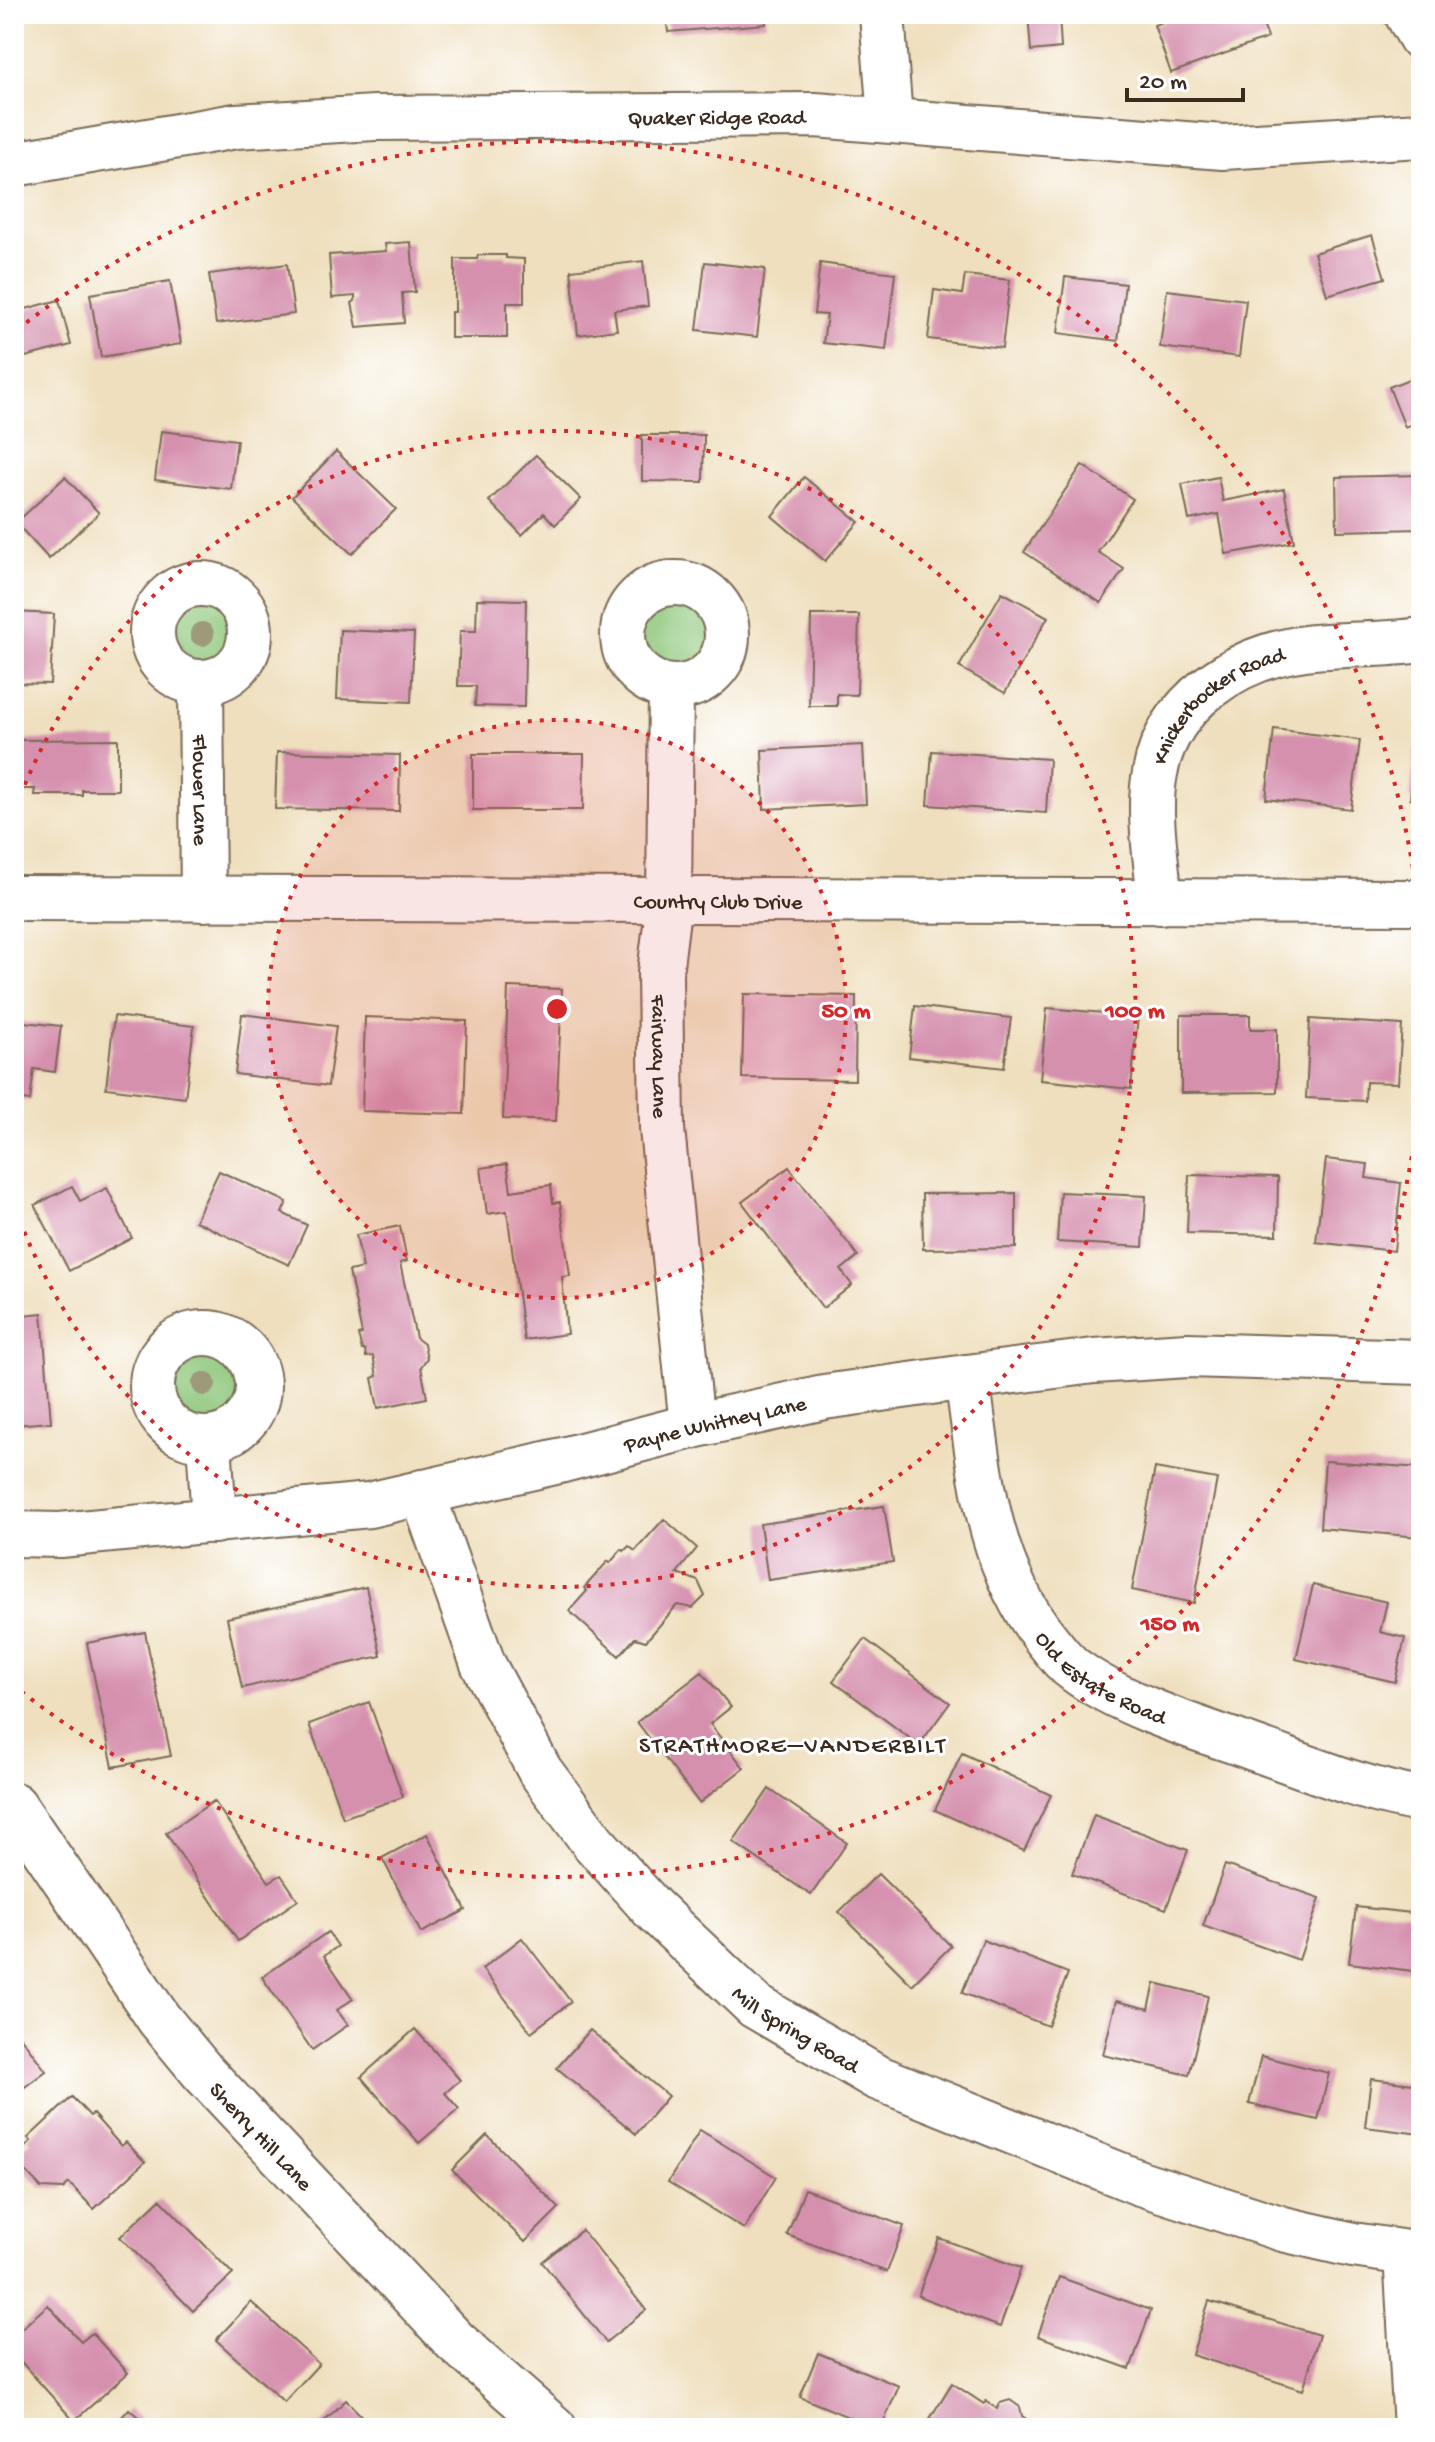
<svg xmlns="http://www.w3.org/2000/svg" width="1435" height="2442" viewBox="0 0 1435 2442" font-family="'Gochi Hand',sans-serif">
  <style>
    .grass { fill: #8dc679; stroke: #64784c; stroke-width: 2 }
    .building { fill: #d590ae }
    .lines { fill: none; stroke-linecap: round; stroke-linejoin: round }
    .minor-casing { stroke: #7a6956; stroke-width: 48 }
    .minor { stroke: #fff; stroke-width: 44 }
    .tree { fill: #9c9a78 }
    .ring { fill: none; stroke: #d62828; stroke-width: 4; stroke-dasharray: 4 8 }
    .labels { text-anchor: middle; stroke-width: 6; stroke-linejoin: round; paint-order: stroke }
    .street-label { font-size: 22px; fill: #3b2a1e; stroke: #fff }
    .neighbourhood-label { font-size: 24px; letter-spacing: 2px; fill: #3b2a1e; stroke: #fff }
    .centre { fill: #d62828; stroke: #fff; stroke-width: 4 }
    .ring-label { font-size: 24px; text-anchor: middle; font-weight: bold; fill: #d62828; stroke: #fff; stroke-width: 6; stroke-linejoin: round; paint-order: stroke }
  </style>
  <rect width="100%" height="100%" fill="#fff"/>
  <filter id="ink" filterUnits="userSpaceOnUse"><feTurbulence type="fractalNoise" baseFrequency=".0125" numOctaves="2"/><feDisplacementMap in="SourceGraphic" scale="16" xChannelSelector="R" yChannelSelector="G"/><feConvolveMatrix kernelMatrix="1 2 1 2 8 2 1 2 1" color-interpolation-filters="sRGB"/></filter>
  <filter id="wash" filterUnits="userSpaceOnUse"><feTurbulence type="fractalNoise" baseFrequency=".006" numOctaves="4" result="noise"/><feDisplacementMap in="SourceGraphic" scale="32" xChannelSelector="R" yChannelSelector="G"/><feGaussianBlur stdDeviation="1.8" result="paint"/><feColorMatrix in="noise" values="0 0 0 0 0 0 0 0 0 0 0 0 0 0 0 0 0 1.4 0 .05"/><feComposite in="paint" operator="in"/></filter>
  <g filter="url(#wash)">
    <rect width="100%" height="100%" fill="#efdfbe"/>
    <!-- grass -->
    <g class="grass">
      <circle cx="676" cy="635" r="52"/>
      <circle cx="201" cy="633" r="49"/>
      <circle cx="205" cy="1386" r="53"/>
    </g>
    <g id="blocks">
      <!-- building -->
      <g class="building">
        <path d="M666 14H765L766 24 668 32Z"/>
        <path d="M1028 14H1059L1061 48 1031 51Z"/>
        <path d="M1184 14H1259L1268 38 1171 73 1154 25Z"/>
        <path d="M1372 235 1385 278 1327 295 1314 253Z"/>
        <path d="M411 242 415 292 402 293 404 323 357 327 352 303 355 301V296L332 298 329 255 386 251 385 244Z"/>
        <path d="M478 255H506V258L524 259V303H507V338H451V312H455V259H477Z"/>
        <path d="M643 261 648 306 614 310 617 330 578 335 571 270Z"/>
        <path d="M705 262 765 269 757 337 697 330Z"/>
        <path d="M820 263 895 273 886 350 823 343 827 315 814 314Z"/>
        <path d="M287 264 294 314 216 324 209 274Z"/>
        <path d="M965 275 1010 280 1002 348 928 339 934 290 962 294Z"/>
        <path d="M1065 277 1125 284 1118 341 1058 333Z"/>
        <path d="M170 281 181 344 101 357 90 294Z"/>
        <path d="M1167 290 1246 300 1239 357 1160 347Z"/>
        <path d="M59 300 71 345 14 360V312Z"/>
        <path d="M1421 374V420L1405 427 1389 387Z"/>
        <path d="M161 431 237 440 231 489 155 480Z"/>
        <path d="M642 435H704L703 482 642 481Z"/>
        <path d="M336 451 396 509 352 554 292 497Z"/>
        <path d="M536 455 581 499 555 525 544 513 522 535 489 501Z"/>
        <path d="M1082 465 1133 499 1098 552 1124 569 1101 603 1024 552Z"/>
        <path d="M1421 475V529L1337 531 1336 477Z"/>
        <path d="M65 477 99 513 49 559 16 523Z"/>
        <path d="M804 477 859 522 825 561 772 516Z"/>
        <path d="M1218 477 1223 501 1284 489 1294 542 1226 554 1219 514 1189 520 1182 484Z"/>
        <path d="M1002 592 1048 617 1005 693 959 667Z"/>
        <path d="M477 599 526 600 524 707 475 706 476 686H458L460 631H476Z"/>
        <path d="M14 612 54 614 50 684 14 683Z"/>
        <path d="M811 615H859L857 695 837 694V706H809Z"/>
        <path d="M340 630 414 633 411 702 337 699Z"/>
        <path d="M1274 729 1360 740 1351 809 1266 799Z"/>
        <path d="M118 739V790H82V795H34L35 789H14V740Z"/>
        <path d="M863 745 866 804 764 809 762 750Z"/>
        <path d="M1415 750 1421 751V800L1410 799Z"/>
        <path d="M932 751 1049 759 1046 813 928 805Z"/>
        <path d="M277 752 400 755 399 811 275 809Z"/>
        <path d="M473 754H584L583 810H473Z"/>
        <path d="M508 987 562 989 556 1121 503 1119Z"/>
        <path d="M744 994 856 996 855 1080 742 1078Z"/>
        <path d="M915 1006 1011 1018 1004 1068 909 1057Z"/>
        <path d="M1047 1008 1138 1016 1131 1089 1040 1080Z"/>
        <path d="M242 1014 336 1026 328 1086 235 1074Z"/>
        <path d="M1181 1015H1250V1029H1277V1092L1181 1093Z"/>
        <path d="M114 1016 194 1026 185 1098 106 1088Z"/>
        <path d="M365 1017 467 1021 464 1114 362 1111Z"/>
        <path d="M1310 1019 1402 1025 1398 1083 1366 1082 1365 1101 1306 1098Z"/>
        <path d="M14 1021 61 1026 55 1072 34 1069 30 1101 14 1099Z"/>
        <path d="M1326 1159 1368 1164 1366 1178 1401 1183 1394 1251 1316 1242Z"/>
        <path d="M507 1164 511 1191 551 1185 553 1203 560 1202 570 1276 562 1277 567 1334 524 1340 507 1211 487 1214 481 1168Z"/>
        <path d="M789 1167 858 1256 841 1270 852 1285 823 1308 742 1202Z"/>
        <path d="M219 1171 287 1202 282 1213 307 1225 289 1265 195 1221Z"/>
        <path d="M1189 1175 1278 1177 1277 1235 1187 1233Z"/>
        <path d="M72 1186 80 1201 107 1188 132 1238 69 1271 35 1205Z"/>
        <path d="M1060 1192 1146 1196 1143 1247 1057 1242Z"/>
        <path d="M1016 1193V1248L923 1249 922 1194Z"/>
        <path d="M400 1226 407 1261 400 1263 416 1338 424 1344 427 1358 421 1367 427 1398 378 1408 372 1378 377 1376 373 1356 366 1357 365 1350H362L358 1335 362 1334 349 1271 363 1268 356 1235Z"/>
        <path d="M42 1313 51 1422 14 1425V1316Z"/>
        <path d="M1325 1461 1421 1468 1419 1537 1320 1528Z"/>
        <path d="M1155 1468 1217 1479 1194 1603 1132 1590Z"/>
        <path d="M884 1506 893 1562 768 1580 760 1524Z"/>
        <path d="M664 1519 697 1548 677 1573 698 1581 705 1596 693 1608 677 1605 646 1641 635 1638 619 1656 569 1611 587 1591 584 1588 608 1561 610 1563 622 1549 624 1551 629 1546 635 1551Z"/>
        <path d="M1313 1585 1387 1602 1380 1632 1405 1638 1395 1682 1296 1659Z"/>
        <path d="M366 1587 381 1656 242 1688 227 1618Z"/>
        <path d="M145 1632 171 1756 113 1767 87 1643Z"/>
        <path d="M865 1639 950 1703 919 1745 833 1681Z"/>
        <path d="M702 1672 731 1707 710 1724 744 1768 699 1803 637 1722Z"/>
        <path d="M369 1702 403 1797 343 1818 309 1724Z"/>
        <path d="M962 1753 1051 1795 1024 1851 935 1810Z"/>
        <path d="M769 1789 847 1843 811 1895 733 1842Z"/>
        <path d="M214 1801 269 1882 281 1875 298 1900 238 1941 166 1833Z"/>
        <path d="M1094 1815 1188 1850 1166 1909 1072 1874Z"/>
        <path d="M427 1834 466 1910 421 1933 382 1858Z"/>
        <path d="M1225 1865 1320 1898 1299 1960 1203 1926Z"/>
        <path d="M878 1874 951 1946 912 1985 839 1912Z"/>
        <path d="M1356 1907 1421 1914V1972L1349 1963Z"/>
        <path d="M328 1932 338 1946 324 1956 353 1999 337 2010 348 2025 312 2050 262 1977Z"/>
        <path d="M522 1938 571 2002 531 2032 482 1969Z"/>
        <path d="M983 1940 1068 1973 1048 2026 962 1993Z"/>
        <path d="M1155 1983 1208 1996 1189 2075 1103 2055 1116 2001 1149 2009Z"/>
        <path d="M14 2028 46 2071 14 2095Z"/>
        <path d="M415 2029 460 2080 445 2093 459 2109 419 2143 361 2077Z"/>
        <path d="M590 2030 668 2096 636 2134 557 2068Z"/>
        <path d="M1261 2056 1329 2073 1318 2120 1249 2104Z"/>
        <path d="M1371 2079 1421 2085V2134L1365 2127Z"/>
        <path d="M72 2097 90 2116 93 2114 121 2146 126 2142 145 2162 94 2209 69 2183 63 2189 41 2188 24 2170V2148L31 2141 28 2138Z"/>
        <path d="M700 2130 776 2177 744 2229 668 2182Z"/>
        <path d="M487 2135 559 2208 525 2242 452 2170Z"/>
        <path d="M805 2189 904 2226 887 2272 787 2235Z"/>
        <path d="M160 2199 233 2274 193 2311 120 2237Z"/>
        <path d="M582 2230 646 2310 606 2342 542 2262Z"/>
        <path d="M939 2238 1021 2268 1000 2327 918 2296Z"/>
        <path d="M1059 2277 1151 2310 1130 2369 1038 2336Z"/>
        <path d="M1209 2301 1319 2335 1303 2390 1192 2355Z"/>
        <path d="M251 2302 319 2364 284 2402 216 2340Z"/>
        <path d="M48 2305 81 2342 92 2333 128 2373 74 2421 14 2354V2335Z"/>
        <path d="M818 2353 899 2386 881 2428H875L800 2397Z"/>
        <path d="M952 2383 984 2404 986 2401 997 2408 1000 2403 1010 2400 1020 2407 1022 2416 1039 2428H924Z"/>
        <path d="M346 2400 373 2428H317Z"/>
        <path d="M129 2409 151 2428H112Z"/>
      </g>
    </g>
  </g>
  <g filter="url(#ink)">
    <use href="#blocks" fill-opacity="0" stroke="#7a6956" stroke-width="2"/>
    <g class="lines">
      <!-- minor casing -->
      <g class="minor-casing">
        <g id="minor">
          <path d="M882 14 890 119"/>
          <path d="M1407 14 1421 38"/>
          <path id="s1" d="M14 164 236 126 375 118 815 115 1223 147 1421 135"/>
          <circle cx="675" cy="635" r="52"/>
          <circle cx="201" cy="633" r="49"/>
          <path id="s2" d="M201 682 203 899"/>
          <path id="s3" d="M671 687 669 901 660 973 662 1129 692 1426"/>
          <path id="s4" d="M14 898 1421 902"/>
          <path id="s5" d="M1160 902C1157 861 1147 814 1155 773 1168 702 1236 657 1305 648 1343 643 1382 646 1421 640"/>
          <circle cx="205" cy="1386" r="53"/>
          <path id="s6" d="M967 1377C980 1469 986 1565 1047 1640 1056 1651 1064 1663 1076 1671 1119 1703 1190 1726 1242 1744 1300 1764 1360 1790 1421 1800"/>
          <path d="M209 1440 214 1521"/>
          <path id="s7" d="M422 1492 483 1664 540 1771 593 1842 652 1908 755 2006 876 2077 1140 2183 1283 2229 1353 2245 1421 2255"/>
          <path id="s8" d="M14 1534 60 1535 369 1505 563 1460 692 1426 824 1397 967 1377 1094 1361 1187 1355 1421 1362"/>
          <path id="s9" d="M14 1805 159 2019 202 2071 455 2341 554 2428"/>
          <path d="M1406 2253 1416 2428"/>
        </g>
      </g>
      <!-- minor -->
      <use href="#minor" class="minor"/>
    </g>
    <!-- trees -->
    <g class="tree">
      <circle cx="202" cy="634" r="12"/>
      <circle cx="204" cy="1384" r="12"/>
    </g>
  </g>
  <!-- distance rings -->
  <circle cx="557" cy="1009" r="289" fill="#d62828" fill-opacity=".12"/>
  <g class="ring">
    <circle cx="557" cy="1009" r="289"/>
    <path d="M16 807A578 578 0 1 1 16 1211"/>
    <path d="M1421 1085A867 867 0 0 1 17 1688M17 330A867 867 0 0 1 1421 933"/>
  </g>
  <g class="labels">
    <!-- street labels -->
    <g class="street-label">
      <text dy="8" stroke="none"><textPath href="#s1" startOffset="706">Quaker Ridge Road</textPath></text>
      <text dy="8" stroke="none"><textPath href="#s5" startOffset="228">Knickerbocker Road</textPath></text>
      <text dy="8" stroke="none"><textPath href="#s2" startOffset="108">Flower Lane</textPath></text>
      <text dy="8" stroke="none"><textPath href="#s4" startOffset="704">Country Club Drive</textPath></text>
      <text dy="8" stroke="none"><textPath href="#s3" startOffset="370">Fairway Lane</textPath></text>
      <text dy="8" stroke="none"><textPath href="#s8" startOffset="712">Payne Whitney Lane</textPath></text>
      <text dy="8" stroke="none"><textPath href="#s6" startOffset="346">Old Estate Road</textPath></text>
      <text dy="8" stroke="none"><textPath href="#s7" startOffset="670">Mill Spring Road</textPath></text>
      <text dy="8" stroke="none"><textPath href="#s9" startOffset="414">Sherry Hill Lane</textPath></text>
    </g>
    <!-- neighbourhood labels -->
    <g class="neighbourhood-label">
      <text x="793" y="1752">STRATHMORE–VANDERBILT</text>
    </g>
  </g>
  <circle cx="557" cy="1009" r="12" class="centre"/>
  <g class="ring-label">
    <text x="846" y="1017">50 m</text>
    <text x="1135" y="1017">100 m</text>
    <text x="1170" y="1630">150 m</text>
  </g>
  <!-- margin -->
  <rect width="1435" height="2442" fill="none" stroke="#fff" stroke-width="48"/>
  <!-- scale -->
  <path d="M1127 88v12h116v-12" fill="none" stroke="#3b2a1e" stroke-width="4"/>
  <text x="1139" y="88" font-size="24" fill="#3b2a1e" stroke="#ffffff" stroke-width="6" paint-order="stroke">20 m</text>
</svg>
